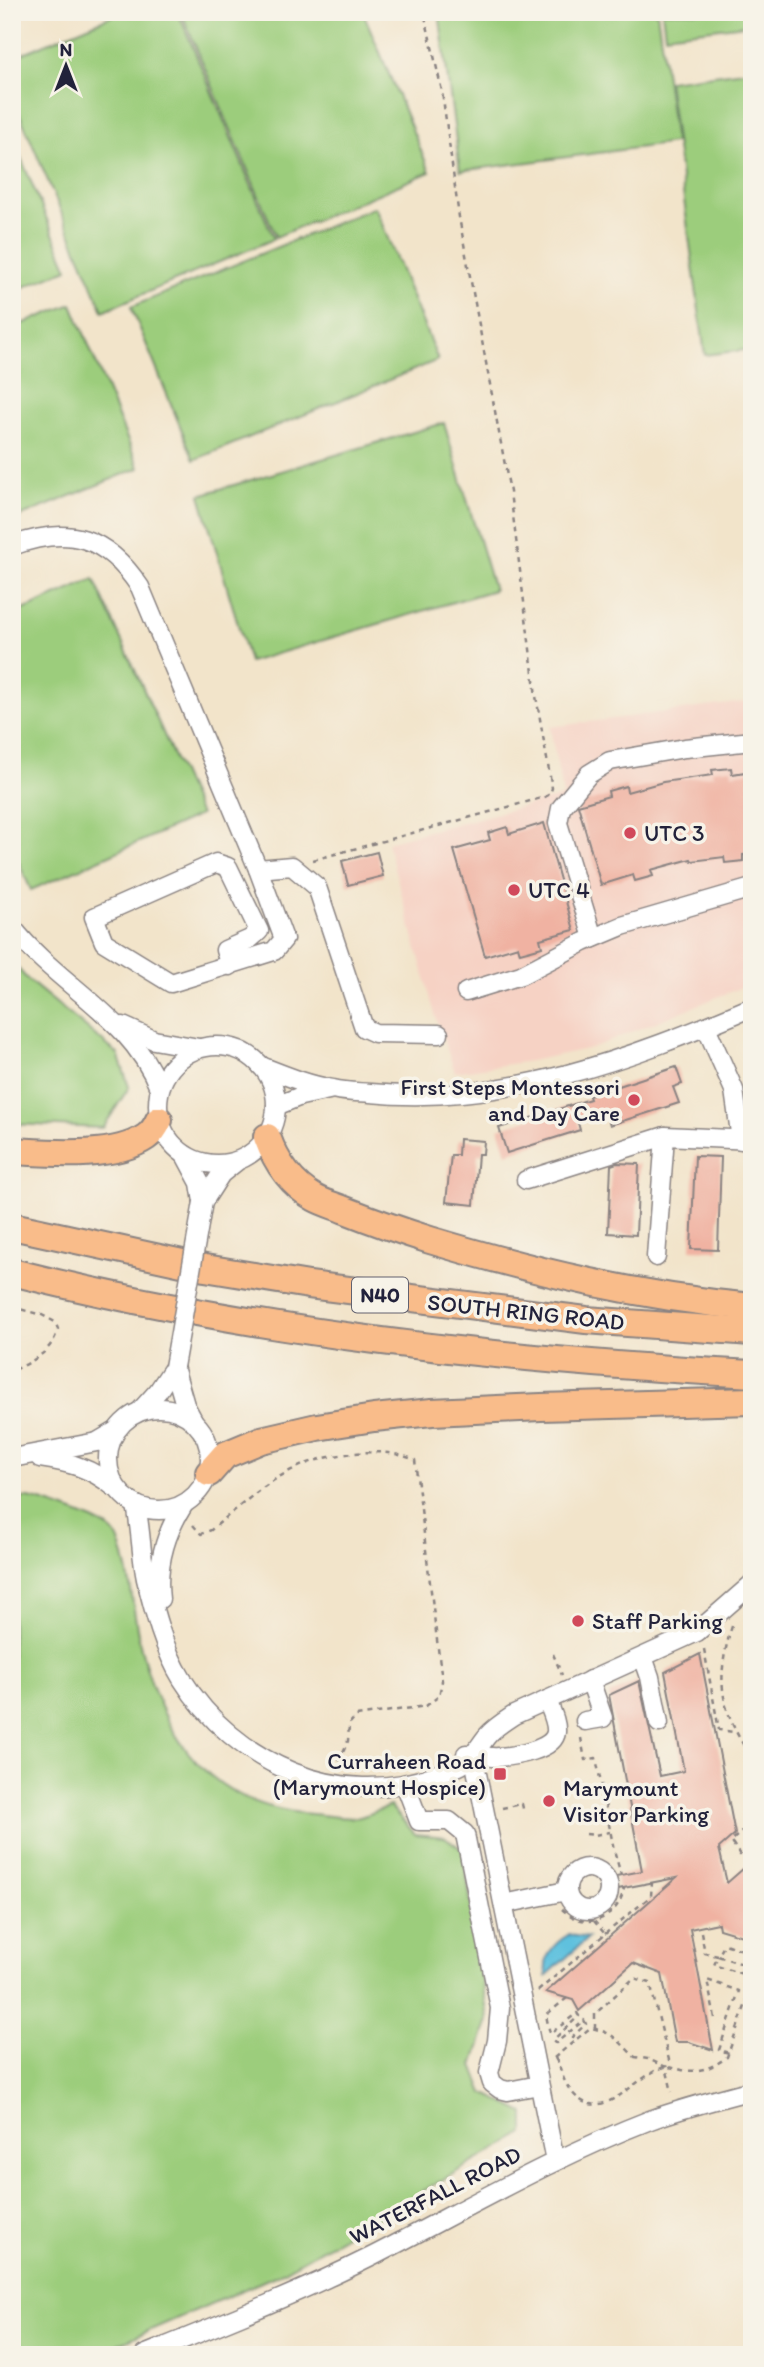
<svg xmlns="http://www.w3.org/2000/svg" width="764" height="2367" viewBox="0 0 764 2367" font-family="Itim,sans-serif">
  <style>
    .built { fill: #f6d2c4 }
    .green { fill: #9ccd7c; stroke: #5f785c; stroke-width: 2 }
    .water { fill: #5fc1de; stroke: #40728c; stroke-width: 2 }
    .building { fill: #f0b2a2 }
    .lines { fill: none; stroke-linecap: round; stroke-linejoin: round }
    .minor-casing { stroke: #8a8382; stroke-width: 21 }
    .highway-casing { stroke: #8a8382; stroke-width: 30 }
    .path { stroke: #8a8382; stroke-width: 2.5; stroke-dasharray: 5 5; stroke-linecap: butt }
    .minor { stroke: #fff; stroke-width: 18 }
    .highway { stroke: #f9bc8a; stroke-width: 26 }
    .minor-bridge-casing { stroke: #8a8382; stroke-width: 21; stroke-linecap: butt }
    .minor-bridge { stroke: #fff; stroke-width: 18 }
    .poi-dot { fill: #d1495b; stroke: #f7f3e8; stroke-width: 2.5 }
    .labels { text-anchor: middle; stroke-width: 7; stroke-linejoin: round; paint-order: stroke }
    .shield { fill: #f7f3e8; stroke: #62616f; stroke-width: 2 }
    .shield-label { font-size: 21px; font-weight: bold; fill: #22223b }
    .poi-label { font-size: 23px; fill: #22223b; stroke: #f7f3e8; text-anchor: start }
    .street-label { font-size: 23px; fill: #22223b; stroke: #f7f3e8 }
  </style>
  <rect width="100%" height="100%" fill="#f7f3e8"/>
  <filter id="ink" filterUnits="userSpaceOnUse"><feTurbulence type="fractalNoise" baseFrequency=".0143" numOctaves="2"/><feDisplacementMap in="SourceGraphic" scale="14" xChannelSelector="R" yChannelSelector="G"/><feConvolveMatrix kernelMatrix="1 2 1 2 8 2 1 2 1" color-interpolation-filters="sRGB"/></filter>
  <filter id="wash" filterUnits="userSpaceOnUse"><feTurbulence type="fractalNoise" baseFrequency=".00686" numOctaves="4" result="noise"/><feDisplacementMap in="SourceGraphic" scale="28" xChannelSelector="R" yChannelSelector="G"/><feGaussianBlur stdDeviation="1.57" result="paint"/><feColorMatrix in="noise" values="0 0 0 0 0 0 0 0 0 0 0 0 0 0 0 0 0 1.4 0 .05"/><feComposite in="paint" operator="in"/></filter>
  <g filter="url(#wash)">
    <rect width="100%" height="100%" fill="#f2e4ca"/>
    <!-- built -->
    <path class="built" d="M752 701V983L592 1048 530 1061 455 1072 436 1018 387 842 563 796 550 727Z"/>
    <!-- green -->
    <g class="green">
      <path d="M121 12H178L274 239 103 311 12 96V58Z"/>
      <path d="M181 12H363L430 172 276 237Z"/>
      <path d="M439 12H657L675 143 460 171Z"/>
      <path d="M662 12H752V24L665 35Z"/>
      <path d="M752 70V349L705 355 668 81Z"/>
      <path d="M12 137 68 269 12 292Z"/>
      <path d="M375 207 438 360 194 460 131 307Z"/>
      <path d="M72 304 139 468 12 520V328Z"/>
      <path d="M444 423 494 590 249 662 200 495Z"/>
      <path d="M94 579 200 815 31 890 12 848V615Z"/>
      <path d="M12 962 28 980 118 1054 129 1087 103 1128 12 1124Z"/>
      <path d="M12 1498C19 1498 27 1497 33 1499 49 1503 107 1522 115 1534 129 1554 134 1621 141 1648 164 1740 211 1807 312 1814 327 1815 346 1820 360 1817 370 1814 380 1810 390 1806L415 1834 445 1837 463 1850 488 2020 473 2066 484 2093 524 2113V2133L275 2276 93 2355H12Z"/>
    </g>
    <!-- water -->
    <path class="water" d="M568 1935 588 1938 546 1976C544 1957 551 1945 568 1935Z"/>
    <g id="blocks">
      <!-- building -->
      <g class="building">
        <path d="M731 768 732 774 752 771V854L743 855V861L725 863 724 857 692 861 691 859 651 870 653 876 635 881 633 875 601 885 578 805 609 796 608 791 626 786 627 792 663 782 713 775 712 770Z"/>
        <path d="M544 823 574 930 540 939 542 947 520 953 518 946 485 956 454 850 490 840 488 833 507 827 509 834Z"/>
        <path d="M377 852 383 876 348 885 342 861Z"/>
        <path d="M676 1067 682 1084 673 1087 679 1103 610 1125 605 1109 577 1119 580 1130 507 1153 499 1128 590 1099 589 1096Z"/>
        <path d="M459 1139 484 1141 483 1154H478L474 1205 446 1202 451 1155H458Z"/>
        <path d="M695 1156 721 1157 718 1250 691 1249Z"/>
        <path d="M617 1163 639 1164 636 1235 608 1233 611 1165Z"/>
        <path d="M700 1654 735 1834 719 1848 727 1883 752 1861V1939L719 1929 718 1923 690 1929 713 2050 689 2042H675L662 1974 633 1963 579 2011 573 2000 546 1992 676 1878 618 1889 616 1876 642 1871 609 1695 639 1681 660 1776 684 1771 665 1672Z"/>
      </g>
    </g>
  </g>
  <g filter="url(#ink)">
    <use href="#blocks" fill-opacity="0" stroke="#8a8382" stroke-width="2"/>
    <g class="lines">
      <!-- minor casing -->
      <g class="minor-casing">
        <g id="minor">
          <path d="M12 546C69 525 106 536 140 587L258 869 284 939 274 951 171 983 104 942 94 917 216 863 228 867 259 931 250 939 225 950 230 966"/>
          <path d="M258 869 292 866 317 887 364 1028 375 1033 439 1034"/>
          <path d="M12 927C58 986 132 1017 159 1088"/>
          <path d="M593 938 558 823 561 808 579 786 589 774 610 761 685 748 752 741"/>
          <path d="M466 992 521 975 584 942 622 926 752 888"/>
          <path d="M123 1026 154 1040 199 1048"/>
          <path d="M706 1027 734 1090 741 1140"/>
          <circle cx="217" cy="1105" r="59"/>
          <path d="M261 1066C284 1075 308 1085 333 1089 345 1092 358 1092 370 1093 505 1106 630 1059 752 1007"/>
          <path d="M276 1106 301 1096 329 1090"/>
          <path d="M185 1155 200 1183 203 1202"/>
          <path d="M526 1180 665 1136 752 1140"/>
          <path d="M203 1202 221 1174 236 1162"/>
          <path d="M656 1257 665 1136"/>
          <path d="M174 1367 185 1405 193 1420"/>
          <circle cx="159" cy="1459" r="51"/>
          <path d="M140 1411 158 1391 174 1367"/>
          <path d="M12 1458 97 1442 114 1432"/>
          <path d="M40 1458C69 1462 91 1468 114 1487"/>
          <path d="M136 1505C141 1530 141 1555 146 1579 154 1612 164 1650 182 1679 234 1763 340 1811 435 1775 444 1771 456 1769 464 1763 475 1756 480 1744 488 1735 495 1727 505 1721 514 1715L697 1632 752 1584"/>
          <path d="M160 1599C156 1565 166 1532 184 1504"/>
          <path d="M643 1657 650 1677 659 1723"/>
          <path d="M585 1721 603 1718 590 1680"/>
          <path d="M466 1754C477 1755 489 1758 499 1757 515 1756 554 1750 556 1732 557 1721 550 1709 547 1700"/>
          <path d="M473 1754 555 2161"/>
          <path d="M405 1784 419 1821H449L465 1834 500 2008 497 2041 489 2073 492 2083 500 2089 508 2091 539 2085"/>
          <circle cx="588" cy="1889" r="21"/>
          <path d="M504 1904 566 1891"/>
          <path d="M144 2355C221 2324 299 2293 373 2256 465 2209 554 2157 650 2120 683 2108 718 2099 752 2090"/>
        </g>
      </g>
      <!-- highway casing -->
      <g class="highway-casing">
        <g id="highway">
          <path d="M267 1137C276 1162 290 1184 315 1198 324 1203 335 1206 345 1210 373 1221 401 1231 430 1240 536 1272 641 1297 752 1307"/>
          <path d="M12 1151C50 1153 114 1159 146 1137 152 1133 156 1127 159 1120"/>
          <path d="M12 1226 205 1268 309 1285 586 1320 752 1332"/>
          <path d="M12 1272C253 1333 504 1360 752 1374"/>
          <path d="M209 1473 225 1455 261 1440 317 1427 374 1418 432 1412 541 1407 752 1401"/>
        </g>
      </g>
      <!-- path -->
      <g class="path">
        <path d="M313 860 545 797 550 794 552 788 536 696 510 492 459 217 442 91 424 12"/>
        <path d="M12 1307 42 1315 55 1322 58 1329C52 1352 32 1362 12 1371"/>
        <path d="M193 1525 201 1534 211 1530C261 1489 288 1459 356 1453 376 1451 396 1452 415 1460L442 1681 439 1696 426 1706 356 1716 349 1724 348 1741 336 1768"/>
        <path d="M732 1626C715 1680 720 1711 752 1758"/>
        <path d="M704 1649 719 1730 734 1732"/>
        <path d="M553 1654 562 1675"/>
        <path d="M581 1738 585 1760 596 1758 614 1850 621 1875"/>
        <path d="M502 1808 522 1804 524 1813"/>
        <path d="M752 1823 731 1841 740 1855 752 1845"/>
        <path d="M586 1834 595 1835 610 1832"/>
        <path d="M562 1909C586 1932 618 1920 624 1888"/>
        <path d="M701 1932 705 1953 718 1956 725 1944 748 1952 745 1965"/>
        <path d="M605 1934 651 1896 652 1882"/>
        <path d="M752 1967 718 1956 714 1965 752 1977"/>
        <path d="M538 1991 605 1934 594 1921"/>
        <path d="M567 1998 546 2015 550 2034 577 2013 579 2016 553 2040 556 2043 584 2020 586 2024 572 2037 576 2041"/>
        <path d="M715 2018 707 1980 739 1991 719 2050 729 2053"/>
        <path d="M595 2029V2014L634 1978 650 1983 669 2060 666 2067"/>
        <path d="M554 2058 590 2028C614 2032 618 2041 635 2057L648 2059 666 2067 672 2092"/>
        <path d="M555 2058C561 2067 562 2078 568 2087 600 2134 636 2072 666 2067 671 2067 678 2069 682 2070 699 2073 714 2067 727 2057L748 1998 752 1999"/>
      </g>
      <!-- minor -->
      <use href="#minor" class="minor"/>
      <!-- highway -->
      <use href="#highway" class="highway"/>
      <!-- minor-bridge casing -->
      <g class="minor-bridge-casing">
        <path id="minor-bridge" d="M174 1367 203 1202"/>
      </g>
      <!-- minor-bridge -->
      <use href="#minor-bridge" class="minor-bridge"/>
    </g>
  </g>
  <!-- markers -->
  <g class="poi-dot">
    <circle cx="630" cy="833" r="7"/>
    <circle cx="514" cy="890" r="7"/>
    <circle cx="634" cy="1100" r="7"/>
    <circle cx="578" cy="1621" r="7"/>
    <rect x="493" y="1767" width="14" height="14" rx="3.5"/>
    <circle cx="549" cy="1801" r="7"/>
  </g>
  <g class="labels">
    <!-- shield labels -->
    <rect class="shield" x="352" y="1277.5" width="56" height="35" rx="5"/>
    <g class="shield-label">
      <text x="380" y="1302">N40</text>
    </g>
    <!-- poi labels -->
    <g class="poi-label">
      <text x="644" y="841">UTC 3</text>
      <text x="528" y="898">UTC 4</text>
      <text x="620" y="1095" text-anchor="end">First Steps Montessori<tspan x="620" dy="26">and Day Care</tspan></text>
      <text x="592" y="1629">Staff Parking</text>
      <text x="486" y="1769" text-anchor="end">Curraheen Road<tspan x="486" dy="26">(Marymount Hospice)</tspan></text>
      <text x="563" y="1796">Marymount<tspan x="563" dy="26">Visitor Parking</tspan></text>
    </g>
    <!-- street labels -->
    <g class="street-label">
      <text transform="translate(526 1312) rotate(6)" y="8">SOUTH RING ROAD</text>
      <text transform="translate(435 2195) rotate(-27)" y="8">WATERFALL ROAD</text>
    </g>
  </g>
  <!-- margin -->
  <rect width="764" height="2367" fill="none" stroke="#f7f3e8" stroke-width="42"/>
  <!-- north arrow -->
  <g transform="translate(66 66)" stroke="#f7f3e8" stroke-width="5" paint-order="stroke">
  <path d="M0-5L12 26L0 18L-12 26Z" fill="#22223b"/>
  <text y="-10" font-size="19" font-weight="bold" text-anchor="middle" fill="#22223b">N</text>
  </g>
</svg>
